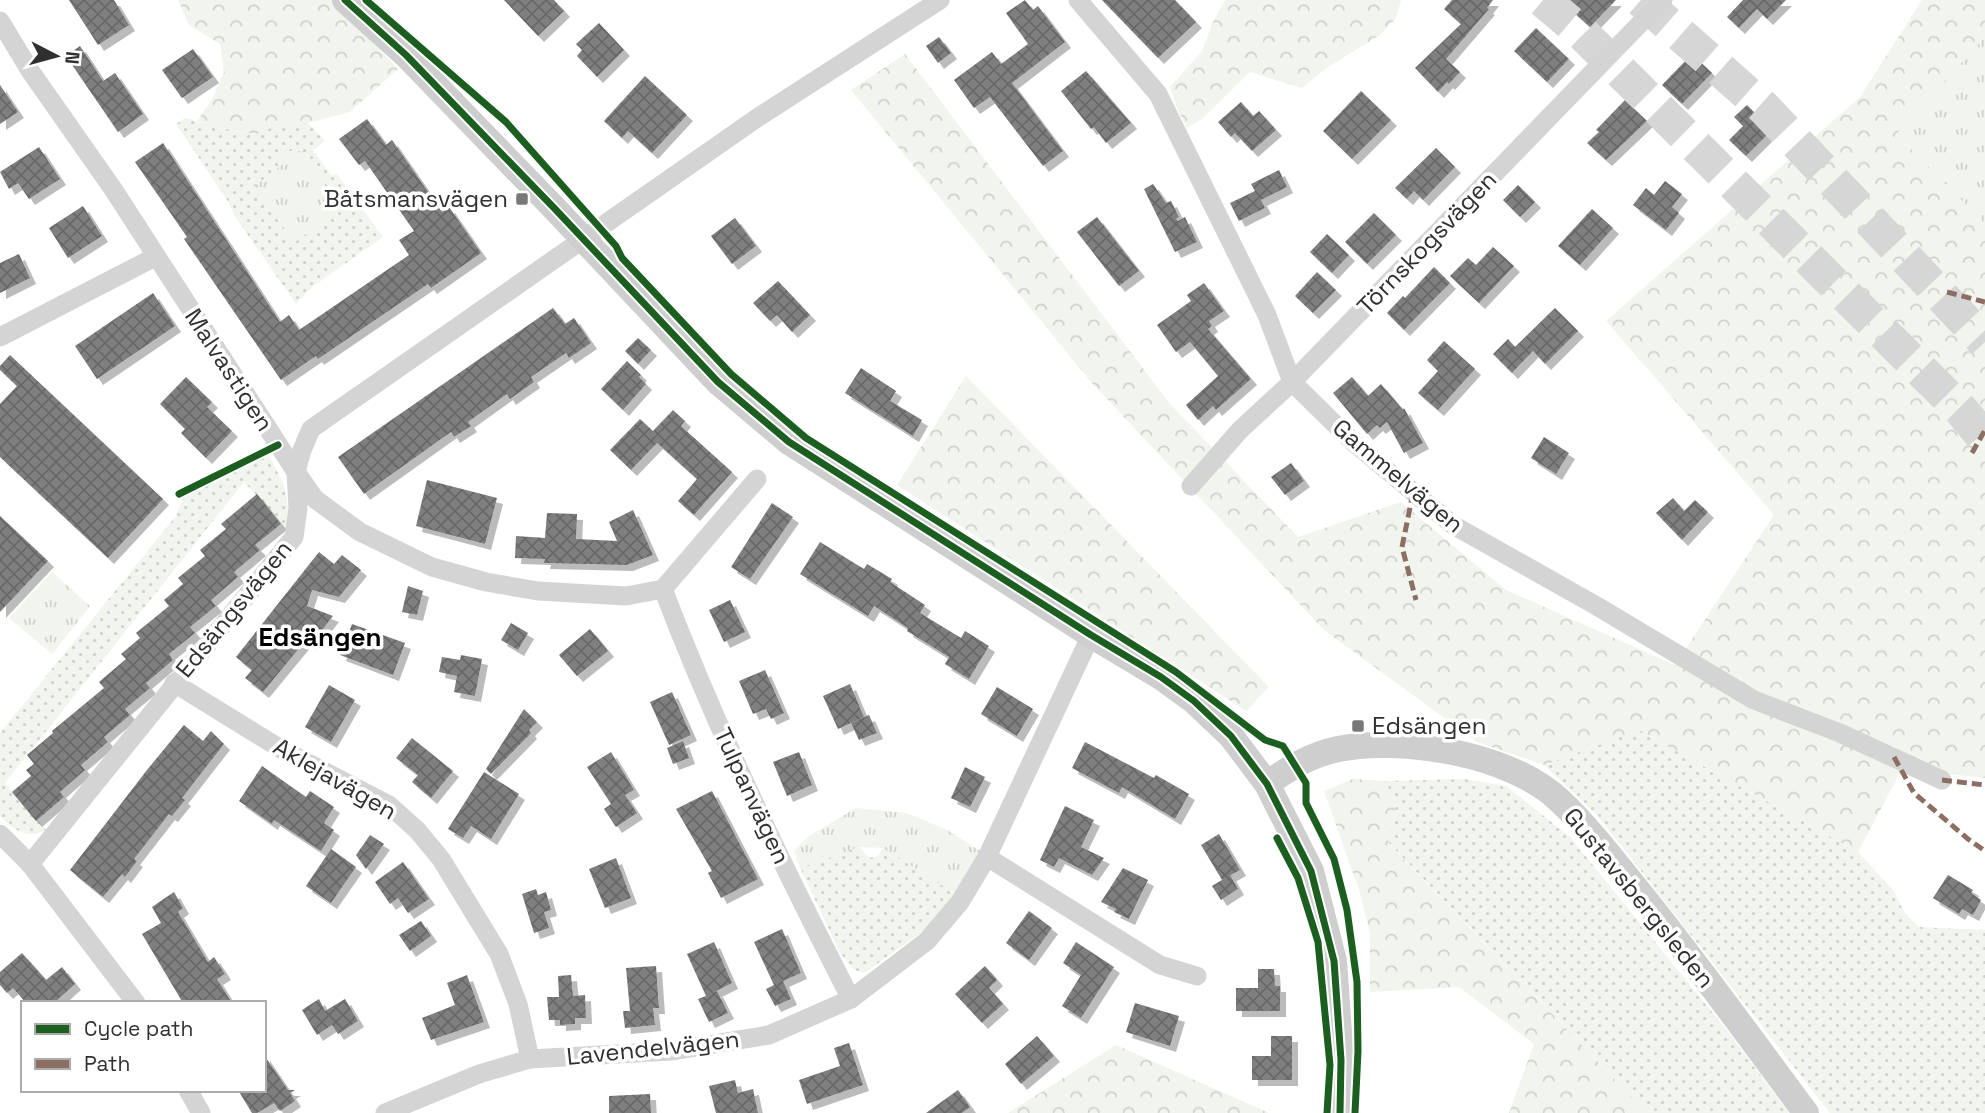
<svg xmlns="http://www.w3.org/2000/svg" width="1985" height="1113" viewBox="0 0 1985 1113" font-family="'Space Grotesk',sans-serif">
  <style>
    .grass { fill: url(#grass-dots) }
    .forest { fill: url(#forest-crowns) }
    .park { fill: url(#park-tufts) }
    .building { fill: url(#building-cross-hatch); filter: url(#shadow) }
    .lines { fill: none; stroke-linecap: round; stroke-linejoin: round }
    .highway-tunnel { stroke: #d6d6d6; stroke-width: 35; stroke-dasharray: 35 18; stroke-linecap: butt }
    .street { stroke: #d4d4d4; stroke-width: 19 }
    .secondary { stroke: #cecece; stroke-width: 26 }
    .quiet { stroke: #8d6e63; stroke-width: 5; stroke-dasharray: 10 5; stroke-linecap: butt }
    .cycleway-casing { stroke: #fff; stroke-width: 11 }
    .cycleway { stroke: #1b5e20; stroke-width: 7 }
    .poi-dot { fill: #787878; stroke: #fff; stroke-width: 2.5 }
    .labels { text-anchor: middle; stroke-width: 7; stroke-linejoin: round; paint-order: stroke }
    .poi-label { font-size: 24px; fill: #303030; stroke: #fff; text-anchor: end }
    .street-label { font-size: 24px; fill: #303030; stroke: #fff }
    .neighbourhood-label { font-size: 26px; font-weight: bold; fill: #000; stroke: #fff }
  </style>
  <defs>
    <pattern id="grass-dots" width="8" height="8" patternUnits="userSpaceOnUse" patternTransform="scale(1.75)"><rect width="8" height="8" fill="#f1f5ed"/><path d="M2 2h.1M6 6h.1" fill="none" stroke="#cfd2cc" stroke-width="1.8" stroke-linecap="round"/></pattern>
    <pattern id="forest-crowns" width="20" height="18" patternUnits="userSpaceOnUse" patternTransform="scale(1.75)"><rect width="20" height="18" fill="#f1f5ed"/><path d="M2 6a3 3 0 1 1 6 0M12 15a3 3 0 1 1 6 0" fill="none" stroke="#cfd2cc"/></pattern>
    <pattern id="park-tufts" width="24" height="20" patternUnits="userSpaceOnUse" patternTransform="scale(1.75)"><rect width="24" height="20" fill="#f1f5ed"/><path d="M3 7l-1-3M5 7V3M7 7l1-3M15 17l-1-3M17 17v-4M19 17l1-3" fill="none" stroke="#cfd2cc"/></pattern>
    <pattern id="building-cross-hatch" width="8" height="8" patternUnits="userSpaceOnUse" patternTransform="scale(1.75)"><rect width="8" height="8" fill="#7f7f7f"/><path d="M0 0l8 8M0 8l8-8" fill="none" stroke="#686868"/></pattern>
    <filter id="shadow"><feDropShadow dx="6" dy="6" stdDeviation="0" flood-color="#0004"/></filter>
  </defs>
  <rect width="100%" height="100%" fill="#fff"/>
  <!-- grass -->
  <g class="grass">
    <path d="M185 118 238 132 257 134 277 125 308 123 325 141 313 150 332 176 336 173 383 237 312 287 296 304 234 215 229 203 176 124Z"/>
    <path d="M267 452C284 485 290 489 287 528L244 482 5 783 46 830C27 840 14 830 0 816V733L176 516 186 491Z"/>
    <path d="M1639 730 1858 852 1894 891 1904 912 1919 927 1985 930V1113H1830L1598 816 1544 765Z"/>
    <path d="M1464 779 1506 786 1570 837 1725 1028 1789 1113H1647L1388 842 1395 807 1386 781Z"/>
    <path d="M859 847C866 853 866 859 877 857L883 848 890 851 957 895 932 925 864 973 854 970 840 953 800 868Z"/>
  </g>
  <!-- forest -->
  <g class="forest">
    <path d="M178 0H333L398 69 350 112 308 123 277 125 257 134 238 132 197 121 211 101 224 72 220 44 189 25Z"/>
    <path d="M1225 0H1401L1396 18 1380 35 1328 67 1302 88 1250 72 1202 119 1187 128 1177 108 1170 87 1202 51 1213 22Z"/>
    <path d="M1922 0H1985V778L1902 769 1858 852 1639 730 1544 765 1477 742 1324 630 1092 383 851 90 905 54 1169 403 1298 537 1401 502 1506 590 1675 665 1774 515 1606 321 1860 97Z"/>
    <path d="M966 376 1269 687 1246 711 897 485Z"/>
    <path d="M1353 779 1386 781 1395 807 1388 843 1647 1113H1509L1534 1044 1459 987 1370 992V934L1360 893 1324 791Z"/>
    <path d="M1116 1045 1269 1113H1008Z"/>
  </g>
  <!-- park -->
  <g class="park">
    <path d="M1985 37V224L1896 134Z"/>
    <path d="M289 151H302L340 208 294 243 255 186 283 164 279 158Z"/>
    <path d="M52 572 90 606 52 654 9 618Z"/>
    <path d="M856 808 907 813 947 830 982 852 957 895 883 848 859 847 800 868 794 850 809 836Z"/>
  </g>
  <!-- building -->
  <g class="building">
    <path d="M69 0H114L129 25 98 45Z"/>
    <path d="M504 0H554L564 11 538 36Z"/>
    <path d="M1025 0 1033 10 1038 6 1065 42 1012 83 1063 151 1043 166 990 97 974 108 954 80 992 52 1001 64 1028 44 1006 13Z"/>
    <path d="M1102 0H1175L1196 22 1158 58Z"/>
    <path d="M1452 0H1493L1487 8 1489 9 1446 59 1460 72 1449 84 1447 82 1438 92 1415 68 1461 24 1444 9Z"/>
    <path d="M1560 0H1616L1590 27Z"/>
    <path d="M1743 0H1786L1767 19 1757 9 1739 28 1727 17Z"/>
    <path d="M599 23 624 50 597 77 577 56 582 50 576 44Z"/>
    <path d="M1536 28 1569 59 1547 82 1514 51Z"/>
    <path d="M939 37 951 53 938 63 926 46Z"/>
    <path d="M80 46 103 81 115 73 143 114 118 132 66 56Z"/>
    <path d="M193 49 213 77 182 98 162 70Z"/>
    <path d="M1692 54 1712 73 1682 104 1662 85Z"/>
    <path d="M1086 71 1131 123 1106 143 1094 127 1091 129 1061 91Z"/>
    <path d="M645 76 687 115 652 153 628 131 622 138 604 121Z"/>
    <path d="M0 85 18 112 0 124Z"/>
    <path d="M1361 91 1391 120 1352 159 1323 131Z"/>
    <path d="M1625 100 1647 121 1606 160 1587 143 1599 132 1596 130Z"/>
    <path d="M1241 102 1253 116 1259 111 1276 130 1252 151 1235 133 1231 137 1218 122Z"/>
    <path d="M1747 105 1772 130 1746 156 1729 140 1743 126 1734 117Z"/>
    <path d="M367 119 386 145 392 140 442 212 449 207 481 253 431 288 428 284 318 359 316 356 281 380 184 239 187 237 135 162 163 143 280 322 289 315 299 330 409 255 399 240 414 231 365 161 359 165 339 139Z"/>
    <path d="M39 147 60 179 29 199 18 183 9 189 0 172Z"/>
    <path d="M1436 148 1455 167 1423 200 1414 191 1407 199 1395 188Z"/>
    <path d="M1279 170 1287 187 1261 200 1265 208 1239 221 1230 203 1255 191 1251 184Z"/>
    <path d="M1665 181 1682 194 1672 207 1679 213 1666 230 1633 205 1646 188 1654 195Z"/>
    <path d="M1153 184 1166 203 1171 201 1179 217 1176 219 1178 221 1185 217 1197 242 1175 252 1144 189Z"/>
    <path d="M1518 185 1535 202 1520 217 1503 200Z"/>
    <path d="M83 206 102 236 68 258 49 228Z"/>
    <path d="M1592 209 1613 228 1580 265 1558 246Z"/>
    <path d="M1374 213 1396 235 1367 264 1345 242Z"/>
    <path d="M1097 217 1139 271 1119 286 1077 232Z"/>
    <path d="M735 218 756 246 732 264 711 236Z"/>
    <path d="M1327 234 1349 255 1332 273 1310 252Z"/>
    <path d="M1493 247 1514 266 1479 303 1450 276 1468 258 1476 265Z"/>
    <path d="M19 254 30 278 0 293V263Z"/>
    <path d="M1434 267 1450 283 1404 330 1387 313 1403 296 1405 298Z"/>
    <path d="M1317 272 1336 290 1313 313 1295 296Z"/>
    <path d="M778 281 810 315 792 332 777 315 770 321 753 303Z"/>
    <path d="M1204 283 1224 311 1209 321 1212 326 1208 329 1251 379 1216 410 1213 406 1198 420 1186 405 1218 376 1190 342 1176 352 1157 325 1191 301 1187 295Z"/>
    <path d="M153 293 175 326 97 379 75 346Z"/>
    <path d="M553 308 565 324 574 318 591 343 569 358 566 353 531 377 534 382 510 399 507 394 468 422 471 426 454 437 451 432 364 494 338 457Z"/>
    <path d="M1555 308 1578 331 1545 364 1533 351 1512 373 1493 354 1508 339 1515 347Z"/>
    <path d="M638 338 651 350 638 364 625 351Z"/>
    <path d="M1444 341 1475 369 1438 410 1418 393 1438 371 1427 360Z"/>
    <path d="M10 355 163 499 108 558 0 457V404L17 386 0 370V366Z"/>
    <path d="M627 361 641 375 639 377 646 384 623 410 601 389Z"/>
    <path d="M861 368 896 391 890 401 922 420 913 436 845 393Z"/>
    <path d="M186 377 212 402 207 407 232 431 206 458 181 433 185 429 160 404Z"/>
    <path d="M1352 377 1368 396 1381 384 1403 410 1404 408 1423 443 1404 453 1387 422 1380 428 1377 425 1367 434 1333 393Z"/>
    <path d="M673 410 685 421 681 426 732 472 694 515 678 501 697 479 657 443 631 470 610 450 640 419 653 431Z"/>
    <path d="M1544 437 1569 453 1556 474 1531 458Z"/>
    <path d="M1291 463 1304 481 1285 495 1271 477Z"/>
    <path d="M427 480 497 498 485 544 416 526Z"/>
    <path d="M257 494 281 524 255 545 260 550 234 572 238 577 211 600 216 606 190 627 195 633 169 654 173 660 146 683 150 688 125 709 130 715 104 737 108 742 81 765 85 770 60 792 64 797 36 821 12 792 31 776 26 770 34 764 27 755 53 733 52 731 104 688 99 682 126 659 121 654 140 638 136 633 169 606 164 600 183 584 178 578 205 556 200 550 226 529 221 524Z"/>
    <path d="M1673 498 1684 511 1695 500 1708 512 1682 540 1656 513Z"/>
    <path d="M772 503 793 517 750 579 731 567Z"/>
    <path d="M633 510 653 555 627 565 544 563 545 559 515 558 516 536 545 538 547 513 577 514 576 539 617 541 609 522Z"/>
    <path d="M0 516 48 561 0 612Z"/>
    <path d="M820 542 864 569 867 564 892 579 890 582 925 605 920 613 961 638 965 631 989 646 969 679 945 664 949 657 907 631 908 628 874 606 868 616 800 574Z"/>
    <path d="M319 552 334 564 342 555 361 570 339 597 312 590 307 606 333 616 311 644 306 640 263 692 245 678 252 670 236 657Z"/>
    <path d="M408 586 423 591 417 615 402 612Z"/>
    <path d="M730 600 745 632 724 642 709 610Z"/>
    <path d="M511 623 528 633 518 650 501 640Z"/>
    <path d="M352 624 405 643 393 675 340 655Z"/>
    <path d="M590 629 608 651 577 676 559 655Z"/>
    <path d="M461 655 482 659 475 696 454 692 457 676 439 672 442 657 460 660Z"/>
    <path d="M765 670 784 713 771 719 766 709 753 714 739 681Z"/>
    <path d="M850 684 864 717 838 729 823 696Z"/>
    <path d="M329 685 355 700 331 742 305 727Z"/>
    <path d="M997 687 1033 709 1017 736 981 714Z"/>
    <path d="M672 692 691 735 669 745 650 702Z"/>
    <path d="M524 709 537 722 529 730 531 733 491 774 486 769Z"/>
    <path d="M869 715 877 733 859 740 851 723Z"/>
    <path d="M184 725 203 741 211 731 224 744 182 798 185 800 172 816 169 814 134 859 137 861 125 877 122 874 103 897 70 870 147 770Z"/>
    <path d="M412 738 453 771 431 798 412 782 418 775 396 758Z"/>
    <path d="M683 741 689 758 673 764 667 748Z"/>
    <path d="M1085 742 1154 778 1156 775 1189 794 1175 819 1122 787 1119 793 1072 768Z"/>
    <path d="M611 752 634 790 625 795 637 813 616 827 604 809 611 804 587 767Z"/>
    <path d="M799 752 812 785 787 796 773 762Z"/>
    <path d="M262 766 306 797 310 791 334 807 324 823 334 830 321 851 274 820 272 824 239 801Z"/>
    <path d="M965 767 985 777 970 807 951 798Z"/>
    <path d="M484 772 519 794 491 839 471 826 463 838 448 829Z"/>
    <path d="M712 791 758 879 721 898 708 873 712 871 676 809Z"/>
    <path d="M1065 806 1094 820 1081 847 1104 858 1092 875 1059 858 1054 867 1040 860Z"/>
    <path d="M1219 834 1240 870 1222 880 1201 845Z"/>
    <path d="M370 835 384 844 366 869 356 855Z"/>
    <path d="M331 849 356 867 331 903 306 886Z"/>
    <path d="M616 858 631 898 605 908 589 869Z"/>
    <path d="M403 862 429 899 408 913 398 898 390 904 375 882Z"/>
    <path d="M1123 868 1148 880 1129 919 1114 912 1116 909 1101 902Z"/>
    <path d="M1230 875 1238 889 1221 900 1212 886Z"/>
    <path d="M1948 875 1973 890 1971 893 1981 900 1973 915 1962 909 1959 914 1933 898Z"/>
    <path d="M536 889 538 895 546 892 551 910 544 912 549 928 534 933 522 894Z"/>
    <path d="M174 892 183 908 178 912 208 962 214 957 225 974 217 979 232 1003H183L142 934 161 923 152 907Z"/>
    <path d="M1029 911 1052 928 1029 960 1006 943Z"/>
    <path d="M421 921 431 936 410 951 399 935Z"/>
    <path d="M782 929 801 973 783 981 791 999 775 1006 766 989 774 985 754 942Z"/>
    <path d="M714 942 732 983 712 993 717 991 728 1013 709 1022 698 999 706 996 687 954Z"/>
    <path d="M1076 942 1114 967 1081 1018 1062 1006 1081 975 1063 963Z"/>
    <path d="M22 953 46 980 62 967 75 984 54 1003H26L13 988 7 993 0 985V972Z"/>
    <path d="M656 966 659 1008H653L655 1025 625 1028 623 1011H630L626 968Z"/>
    <path d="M985 966 997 980 989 988 1003 1004 982 1023 955 994Z"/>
    <path d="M1258 969H1274L1275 986H1280V1011H1236V988H1258Z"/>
    <path d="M467 975 484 1022 431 1040 422 1018 455 1005 447 983Z"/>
    <path d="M571 975 573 996 585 995 586 1018H575V1024L560 1025V1020H549L547 997H559L558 976Z"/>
    <path d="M319 999 325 1011 345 999 358 1021 338 1034 332 1025 317 1035 302 1010Z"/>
    <path d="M1135 1003 1179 1016 1170 1046 1126 1032Z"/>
    <path d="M1037 1036 1054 1056 1021 1084 1005 1064Z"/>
    <path d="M1271 1036H1292V1080H1252V1056H1271Z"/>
    <path d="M849 1043 863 1085 807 1104 799 1080 840 1066 834 1048Z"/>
    <path d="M264 1055 288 1090H295L290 1093 295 1101 280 1111 274 1103 257 1113H252L238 1090H264Z"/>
    <path d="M735 1080 738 1093 753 1089 758 1113H716L709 1086Z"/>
    <path d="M958 1090 970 1107 962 1113H926Z"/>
    <path d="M650 1094 651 1113H609V1096Z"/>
  </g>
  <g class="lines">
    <!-- highway-tunnel -->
    <g class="highway-tunnel">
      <path d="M1543 0 1581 32 1961 410 1985 439"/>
      <path d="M1641 0 1764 108 1985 342"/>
    </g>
    <!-- street -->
    <g class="street">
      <path d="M1078 0 1158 94 1267 315 1292 382 1353 442 1453 525 1595 605 1754 700 1840 733 1942 780"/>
      <path d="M0 21 31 72 113 189 296 472 315 499 360 532 432 567 486 582 538 591 626 596 663 589 757 479"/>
      <path d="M0 337 155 257"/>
      <path d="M1191 486 1240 430 1292 382 1663 0"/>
      <path d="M663 589C717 730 782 865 851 999"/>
      <path d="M174 683 281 749 389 805 417 830 441 859 499 954 518 1004 530 1059"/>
      <path d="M0 834 30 864 136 1003"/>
      <path d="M987 857 1160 965 1197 976"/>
      <path d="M30 864 294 537 298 508 296 472 302 450 311 429 757 118 940 0"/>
      <path d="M188 1090 201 1113"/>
      <path d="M385 1113 479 1074 530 1059 671 1051 769 1035 851 999 927 941 960 902 987 857 1091 635"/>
    </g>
    <!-- secondary -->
    <g class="secondary">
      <path d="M345 0 406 55 556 210 718 382 789 442 1091 635 1161 677 1194 701 1231 736 1267 784 1311 871 1334 961 1341 1060 1340 1113"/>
      <path d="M1267 784C1289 768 1310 755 1338 749 1401 736 1511 754 1559 800 1588 827 1614 861 1639 892 1697 964 1751 1039 1806 1113"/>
    </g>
    <!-- quiet -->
    <g class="quiet">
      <path d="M1947 292 1985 302"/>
      <path d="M1972 453 1985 430"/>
      <path d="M1413 493 1402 547 1416 600"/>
      <path d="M1894 757 1914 793 1968 839 1985 851"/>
      <path d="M1942 780 1985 785"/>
    </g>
    <!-- cycleway casing -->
    <g class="cycleway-casing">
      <g id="cycleway">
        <path d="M345 0 406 55 556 210 718 382 789 442 1091 635 1161 677 1194 701 1231 736 1267 784 1311 871 1334 961 1341 1060 1340 1113"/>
        <path d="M366 0 506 122 616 246 622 258 731 374 806 438 1176 672 1265 740 1283 746 1306 783V803L1334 859 1347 910 1357 982 1358 1051 1355 1113"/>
        <path d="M179 494 278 445"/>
        <path d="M1277 838 1298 878 1318 942 1330 1065 1327 1113"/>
      </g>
    </g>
    <!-- cycleway -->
    <use href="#cycleway" class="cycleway"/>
  </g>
  <!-- markers -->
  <g class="poi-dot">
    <rect x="515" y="192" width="14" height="14" rx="3.5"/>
    <rect x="1351" y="719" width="14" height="14" rx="3.5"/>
  </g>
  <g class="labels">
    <!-- poi labels -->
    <g class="poi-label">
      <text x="508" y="207">Båtsmansvägen</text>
      <text x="1372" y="734" text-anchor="start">Edsängen</text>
    </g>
    <!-- street labels -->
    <g class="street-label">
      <text transform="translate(1427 243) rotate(-46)" y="8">Törnskogsvägen</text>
      <text transform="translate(229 370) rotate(57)" y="8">Malvastigen</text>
      <text transform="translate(1398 476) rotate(40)" y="8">Gammelvägen</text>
      <text transform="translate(234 609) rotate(-51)" y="8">Edsängsvägen</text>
      <text transform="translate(335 779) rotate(30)" y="8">Aklejavägen</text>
      <text transform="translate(752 796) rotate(65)" y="8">Tulpanvägen</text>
      <text transform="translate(1639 898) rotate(51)" y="8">Gustavsbergsleden</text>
      <text transform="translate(653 1048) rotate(-6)" y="8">Lavendelvägen</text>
    </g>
    <!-- neighbourhood labels -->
    <g class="neighbourhood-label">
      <text x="320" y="646">Edsängen</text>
    </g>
  </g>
  <!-- legend -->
  <rect x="21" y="1001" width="245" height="91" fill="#ffffff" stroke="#acacac" stroke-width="2"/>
  <rect x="35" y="1024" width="35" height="10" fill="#1b5e20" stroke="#acacac" stroke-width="2"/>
  <text x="84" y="1036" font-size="21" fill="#303030">Cycle path</text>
  <rect x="35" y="1059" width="35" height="10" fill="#8d6e63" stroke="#acacac" stroke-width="2"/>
  <text x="84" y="1071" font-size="21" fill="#303030">Path</text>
  <!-- north arrow -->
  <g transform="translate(56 56) rotate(96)" stroke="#ffffff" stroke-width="5" paint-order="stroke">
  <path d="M0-5L12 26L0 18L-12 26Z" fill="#303030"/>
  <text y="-10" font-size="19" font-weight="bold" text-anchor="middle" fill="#303030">N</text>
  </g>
</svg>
